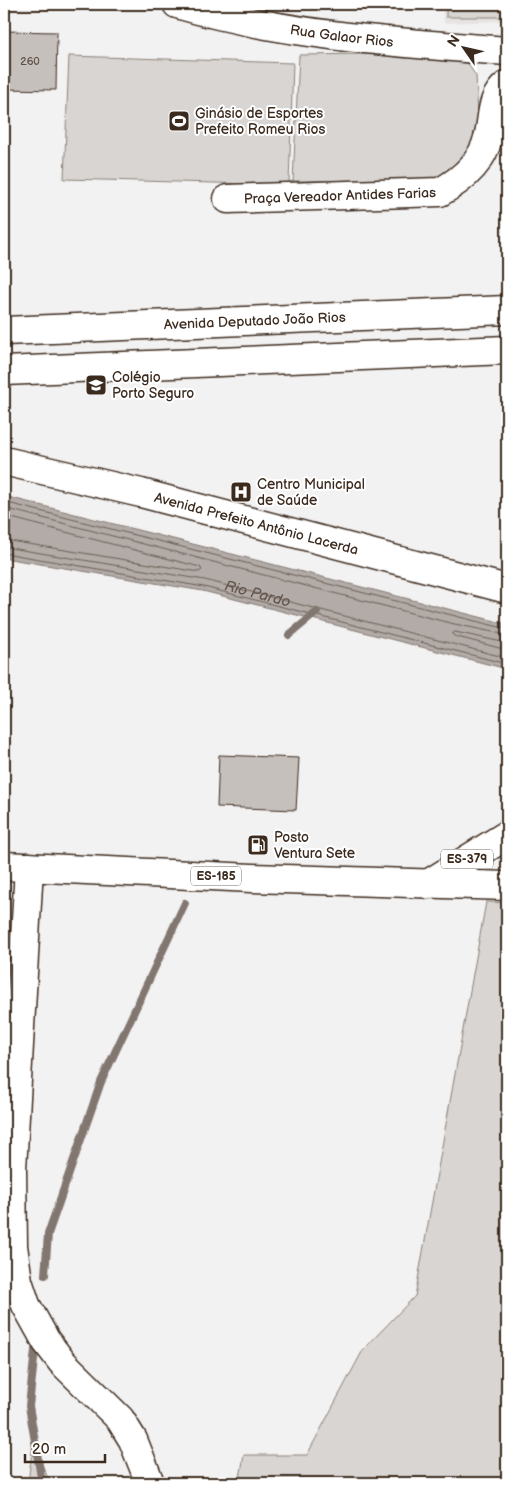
<svg xmlns="http://www.w3.org/2000/svg" width="511" height="1487" viewBox="0 0 511 1487" font-family="'Balsamiq Sans',sans-serif">
  <style>
    .built { fill: #e6e3e2 }
    .green { fill: #d8d5d2; stroke: #8a8078 }
    .water { fill: #b2aba7; stroke: #827770 }
    .lines { fill: none; stroke-linecap: round; stroke-linejoin: round }
    .shore { stroke: #6b5e55; stroke-width: 1 }
    .stream { stroke: #827770; stroke-width: 8 }
    .building { fill: #c6c0bd; stroke: #3b2a1e }
    .minor-casing { stroke: #3b2a1e; stroke-width: 31 }
    .major-casing { stroke: #3b2a1e; stroke-width: 31 }
    .minor { stroke: #fff; stroke-width: 28 }
    .major { stroke: #fff; stroke-width: 28 }
    .labels { text-anchor: middle; stroke-width: 4; stroke-linejoin: round; paint-order: stroke }
    .number-label { font-size: 11px; fill: #5e5046 }
    .shield { fill: #fff; stroke: #766a62; stroke-width: 1 }
    .shield-label { font-size: 12px; font-weight: bold; fill: #3b2a1e }
    .street-label { font-size: 14px; fill: #3b2a1e; stroke: #fff }
    .poi-label { font-size: 14px; fill: #3b2a1e; stroke: #fff; text-anchor: start }
    .water-label { font-size: 15px; font-style: italic; fill: #65574e; stroke: #fff }
  </style>
  <rect width="100%" height="100%" fill="#f3f2f2"/>
  <filter id="ink" filterUnits="userSpaceOnUse"><feTurbulence type="fractalNoise" baseFrequency=".02" numOctaves="2"/><feDisplacementMap in="SourceGraphic" scale="10" xChannelSelector="R" yChannelSelector="G"/><feConvolveMatrix kernelMatrix="1 2 1 2 8 2 1 2 1" color-interpolation-filters="sRGB"/></filter>
  <g filter="url(#ink)">
    <!-- built -->
    <path class="built" d="M442 4H507V21L444 23Z"/>
    <!-- green -->
    <g class="green">
      <rect x="446" y="4" width="61" height="13"/>
      <path d="M445 53 466 61 476 76 479 139 475 150 441 179 429 180 293 181 299 55Z"/>
      <path d="M69 56 293 63 289 185 64 179Z"/>
      <path d="M486 902 507 903V1483H239L244 1455H307L363 1350 415 1296Z"/>
      <path d="M33 1443 50 1483H28Z"/>
    </g>
    <!-- water -->
    <path class="water" d="M4 496 507 624V669L203 591 4 558Z"/>
    <g class="lines">
      <!-- shore -->
      <g class="shore">
        <path d="M4 502 507 629"/>
        <path d="M4 508 450 623 507 635"/>
        <path d="M4 516 200 567 202 570 199 572 4 540"/>
        <path id="s1" d="M4 547 205 580 507 658"/>
        <path d="M4 553 204 587 507 664"/>
        <path d="M507 643 455 632 452 634 454 636 507 650"/>
      </g>
      <!-- stream -->
      <g class="stream">
        <path d="M289 635 317 612"/>
        <path d="M45 1275 48 1234 101 1082 185 903"/>
        <path d="M36 1341 29 1406 42 1483"/>
      </g>
    </g>
    <!-- building -->
    <g class="building">
      <path d="M4 31 57 32 56 90 4 89Z"/>
      <path d="M219 755 299 758 296 810 217 807Z"/>
    </g>
    <g class="lines">
      <!-- minor casing -->
      <g class="minor-casing">
        <g id="minor">
          <path id="s2" d="M177 4C281 35 399 43 507 51"/>
          <path id="s3" d="M228 199 440 192C462 180 482 163 488 138 494 118 489 99 507 85"/>
          <path id="s4" d="M4 331 507 310"/>
          <path d="M4 371 507 350"/>
          <path id="s5" d="M4 461 141 493 507 589"/>
          <path d="M29 867 12 1169 13 1246 18 1281 26 1305 46 1341 62 1362 120 1419 133 1440 150 1483"/>
        </g>
      </g>
      <!-- major casing -->
      <g class="major-casing">
        <g id="major">
          <path d="M4 866 252 878 507 886"/>
          <path d="M428 884 507 835"/>
        </g>
      </g>
      <!-- minor -->
      <use href="#minor" class="minor"/>
      <!-- major -->
      <use href="#major" class="major"/>
    </g>
  </g>
  <!-- icons -->
  <defs>
    <g id="stadium-square" transform="scale(1.125)"><rect x="-9" y="-9" width="18" height="18" rx="4" fill="#3b2a1e" stroke="#fff"/><path d="M0-5a6.5 5 0 1 0 0 10a6.5 5 0 1 0 0-10ZM-3.5-1.8h7v3.6h-7Z" fill="#fff"/></g>
    <g id="school-square" transform="scale(1.125)"><rect x="-9" y="-9" width="18" height="18" rx="4" fill="#3b2a1e" stroke="#fff"/><path d="M0-5L7-2L0 1L-7-2ZM-4 1L0 2.5L4 1V4Q0 6-4 4Z" fill="#fff"/></g>
    <g id="hospital-square" transform="scale(1.125)"><rect x="-9" y="-9" width="18" height="18" rx="4" fill="#3b2a1e" stroke="#fff"/><path d="M-5-5h3v3.5h4V-5h3V5h-3V1.5h-4V5h-3Z" fill="#fff"/></g>
    <g id="fuel-square" transform="scale(1.125)"><rect x="-9" y="-9" width="18" height="18" rx="4" fill="#3b2a1e" stroke="#fff"/><path d="M-5.5-6h7V0h2V4h1.3V-2.5L3-4.5l.8-.8L6-3V5H2.5V1h-1V6h-7ZM-4.2-4.7v3.2H.2V-4.7Z" fill="#fff"/></g>
  </defs>
  <g fill-rule="evenodd">
    <use href="#stadium-square" x="179" y="121"/>
    <use href="#school-square" x="96" y="385"/>
    <use href="#hospital-square" x="241" y="492"/>
    <use href="#fuel-square" x="258" y="845"/>
  </g>
  <g class="labels">
    <!-- number labels -->
    <g class="number-label">
      <text x="30" y="65">260</text>
    </g>
    <!-- shield labels -->
    <g class="shield">
      <rect x="441" y="849.5" width="52" height="19" rx="4"/>
      <rect x="191" y="866.5" width="50" height="19" rx="4"/>
    </g>
    <g class="shield-label">
      <text x="467" y="863">ES-379</text>
      <text x="216" y="880">ES-185</text>
    </g>
    <!-- street labels -->
    <g class="street-label">
      <text dy="5" stroke="none"><textPath href="#s2" startOffset="168">Rua Galaor Rios</textPath></text>
      <text dy="5" stroke="none"><textPath href="#s3" startOffset="112">Praça Vereador Antides Farias</textPath></text>
      <text dy="5" stroke="none"><textPath href="#s4" startOffset="251">Avenida Deputado João Rios</textPath></text>
      <text dy="5" stroke="none"><textPath href="#s5" startOffset="260">Avenida Prefeito Antônio Lacerda</textPath></text>
    </g>
    <!-- poi labels -->
    <g class="poi-label">
      <text x="195" y="118">Ginásio de Esportes<tspan x="195" dy="16">Prefeito Romeu Rios</tspan></text>
      <text x="112" y="382">Colégio<tspan x="112" dy="16">Porto Seguro</tspan></text>
      <text x="257" y="489">Centro Municipal<tspan x="257" dy="16">de Saúde</tspan></text>
      <text x="274" y="842">Posto<tspan x="274" dy="16">Ventura Sete</tspan></text>
    </g>
    <!-- water labels -->
    <g class="water-label">
      <text dy="5" stroke="none"><textPath href="#s1" startOffset="258">Rio Pardo</textPath></text>
    </g>
  </g>
  <!-- margin -->
  <rect width="511" height="1487" fill="none" stroke="#fff" stroke-width="20"/>
  <rect x="10" y="10" width="491" height="1467" fill="none" stroke="#3b2a1e" stroke-width="2" filter="url(#ink)"/>
  <!-- north arrow -->
  <g transform="translate(464 48) rotate(304)" stroke="#ffffff" stroke-width="4" paint-order="stroke">
  <path d="M0-4L9 19L0 12L-9 19Z" fill="#3b2a1e"/>
  <text y="-8" font-size="14" font-weight="bold" text-anchor="middle" fill="#3b2a1e">N</text>
  </g>
  <!-- scale -->
  <path d="M25 1454v8h80v-8" fill="none" stroke="#3b2a1e" stroke-width="2.5"/>
  <text x="32" y="1454" font-size="15" fill="#3b2a1e" stroke="#ffffff" stroke-width="4" paint-order="stroke">20 m</text>
</svg>
